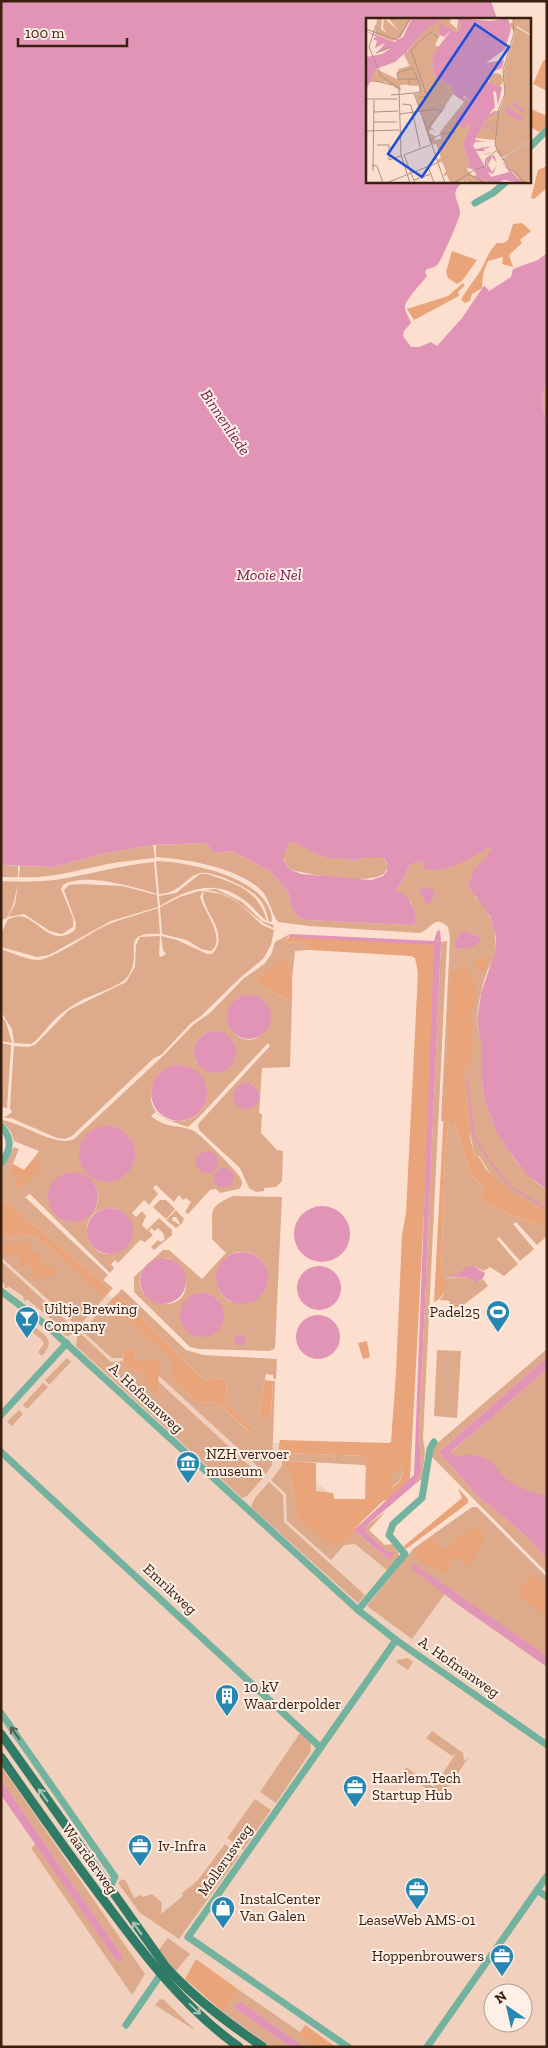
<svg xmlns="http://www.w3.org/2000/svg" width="548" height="2048" viewBox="0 0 548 2048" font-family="'Zilla Slab',serif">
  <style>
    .built { fill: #f1d1be; fill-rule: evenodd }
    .green { fill: #ddaa8c; fill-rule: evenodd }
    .forest { fill: #eaa479; fill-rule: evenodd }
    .water { fill: #e194b5; fill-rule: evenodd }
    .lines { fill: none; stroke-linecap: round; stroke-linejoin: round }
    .stream { stroke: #e194b5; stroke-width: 2 }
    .minor { stroke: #72b29e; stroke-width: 7 }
    .major { stroke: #2f7b66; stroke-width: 9 }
    .oneway { stroke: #54624f }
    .oneway2 { stroke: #abc1b3 }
    .labels { text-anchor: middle; stroke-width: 4; stroke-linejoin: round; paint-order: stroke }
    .poi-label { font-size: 15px; fill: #3b200f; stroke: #feefe7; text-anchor: start }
    .street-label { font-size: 15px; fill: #3b200f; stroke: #feefe7 }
    .water-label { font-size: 16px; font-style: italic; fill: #771e4d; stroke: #feefe7 }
    .inset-river { fill: none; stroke: #e194b5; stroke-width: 2.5 }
    .inset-road { fill: none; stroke: #af9382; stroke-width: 1 }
    .view { fill: #1d4ed8; fill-opacity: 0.15; stroke: #1d4ed8; stroke-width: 2.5 }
    .inset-edge { fill: none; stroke: #3b200f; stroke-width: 2.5 }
  </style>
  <rect width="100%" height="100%" fill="#fcdfce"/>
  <!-- built -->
  <path class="built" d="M1 1195 271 1443H280L283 1450 360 1522 361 1531 547 1664V2047H1ZM493 1993H523V2023H493Z"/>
  <!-- green -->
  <g class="green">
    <path d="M547 384V421C542 411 540 394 547 384Z"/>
    <path d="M293 841 326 858H343L353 861 367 857H383C409 894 303 874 289 869L283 858 289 842Z"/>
    <path d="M206 843 214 853 231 851 270 871 288 892 291 907 298 917 306 920 411 925 416 923 411 903 396 892 410 865 423 860 489 848 497 849 475 897C491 911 497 931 495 951 495 959 489 966 487 972 482 985 477 1007 477 1021 477 1027 480 1034 481 1040 483 1056 480 1073 483 1089 488 1125 516 1171 547 1190V1213C535 1207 519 1202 508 1193 496 1183 487 1169 479 1156L475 1158 470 1134 454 1121 471 1175 485 1189 481 1199 509 1214 547 1228V1236L537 1245 516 1222 513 1224 534 1249 520 1261 499 1237 497 1239 518 1264 504 1276 490 1267 484 1271 473 1266 458 1275 443 1278 441 1275 445 1154 449 1121H441L450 938 448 927C434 914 432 929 420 933L309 926 278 922C271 913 270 900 262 891 239 868 188 859 156 857V845ZM462 932H468L479 937 470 948H463L460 937Z"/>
    <path d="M153 845 155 858C139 860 123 861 108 864 78 870 50 879 19 877L20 866 55 867 101 854Z"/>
    <path d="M156 861C190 862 271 878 272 921L269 922C267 914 265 906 260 900 253 889 213 870 200 873 185 877 181 893 159 894Z"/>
    <path d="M154 862 157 894C134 887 84 872 63 885L61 889 73 918V927L62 934 50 931 24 914 8 917 15 904 18 884 13 905 7 918 1 920V881C19 882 36 882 55 880 88 875 120 865 154 862Z"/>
    <path d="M1 865 18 866V877H1Z"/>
    <path d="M200 874H207C236 884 258 889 267 921 258 915 253 906 244 900 215 878 188 889 160 906L159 896 176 893Z"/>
    <path d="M80 884 122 886 157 895 158 907 111 921 49 955 37 957 1 947V934L8 919C13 918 19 915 24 917 42 924 53 947 75 930L76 923 64 890 69 885Z"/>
    <path d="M216 889 242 902 262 921 273 925 274 928C247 917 241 894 206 890Z"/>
    <path d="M199 891H203L200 897C204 911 227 940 211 951L201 949 187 940 162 934 160 907 180 897Z"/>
    <path d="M204 891 221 894 232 899 241 905 262 925 274 930 271 945 263 959 241 977 201 1016 190 1024 161 1055 154 1058 72 1136 65 1139 57 1138 11 1118H4L12 1112 10 1108 14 1046 28 1047 35 1045 69 1010 126 982 135 967 136 945 140 937 160 936 159 955 161 957 166 954 163 950 161 936 177 940 207 954H212C233 933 197 907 204 891Z"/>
    <path d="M158 908 160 934C117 932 144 953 128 976 120 988 90 994 77 1003 68 1008 59 1015 52 1022 45 1030 40 1038 31 1044L14 1043 12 1029 1 1012V949C13 953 26 960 38 960 54 959 89 933 107 925 123 918 141 914 158 908Z"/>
    <path d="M290 934 284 943 304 942 308 950 295 951 292 979 286 957 254 981C268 988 278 996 292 1001L290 1067 262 1068 259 1113 262 1114 261 1133 277 1150 283 1151 282 1181 276 1187 264 1188V1191L256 1192 249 1188 240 1168 200 1131 198 1127 199 1123 270 1046 268 1043 199 1117 188 1127 165 1119 156 1112 151 1116C166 1129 178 1124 194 1131 200 1134 239 1173 241 1179 243 1183 242 1186 239 1189L220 1193 216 1189 210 1190 188 1214 185 1212 191 1202 186 1198 183 1200 179 1195 174 1202 156 1185 153 1188 158 1194 149 1205 144 1200 132 1213 136 1217 142 1211 146 1216 142 1225 147 1230 159 1218 172 1230V1235L154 1250 151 1247 158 1240 161 1242 165 1239 163 1233 158 1228 155 1231 151 1228 149 1231 153 1235 145 1242 140 1240 118 1263 115 1260 111 1264 114 1268 110 1273 30 1194 25 1197 108 1275 103 1280 113 1288 111 1290 8 1203 1 1201V1169L14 1147 19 1149 10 1171 17 1177 16 1183 38 1164 33 1159 39 1151 14 1141 11 1132 1 1120C21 1122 56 1148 74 1139L164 1055 194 1024 210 1013 243 979 264 964 271 955 275 942ZM240 997 264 1002 269 1008 267 1029C244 1060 208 1016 240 997ZM205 1033 230 1037C243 1054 230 1077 209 1072L196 1062C192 1050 195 1040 205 1033ZM182 1065C219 1074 212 1124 175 1121 140 1119 143 1065 182 1065ZM252 1084 257 1089 233 1098 235 1088ZM107 1126C144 1129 144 1180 106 1181 98 1181 91 1178 86 1172 71 1154 85 1129 107 1126ZM71 1172C104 1173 109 1216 76 1221 68 1222 61 1220 55 1214 41 1198 52 1176 71 1172ZM114 1208C132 1215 138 1233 125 1248 87 1274 68 1206 114 1208Z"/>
    <path d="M447 941 423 1438 425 1451 422 1479 414 1485 419 1478 421 1470 419 1430 426 1284 428 1281 426 1277 441 942Z"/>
    <path d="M1 1016 6 1022 12 1043 1 1041Z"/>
    <path d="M1 1043 11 1045 7 1108 1 1107Z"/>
    <path d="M233 1196 282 1197 275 1348 270 1351 199 1349 190 1347 134 1292V1277L163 1250H169L202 1279 226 1253 212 1239C214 1214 204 1208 233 1196ZM237 1252C265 1249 276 1278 259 1298L230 1302C209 1289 213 1259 237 1252ZM168 1258C188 1266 195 1300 169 1304 165 1304 161 1303 157 1302 150 1301 146 1297 142 1291 133 1273 150 1257 168 1258ZM198 1294C202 1294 207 1294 210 1295 226 1300 225 1319 217 1330L198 1336C175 1330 175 1301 198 1294Z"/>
    <path d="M160 1200H166L175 1209 166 1219 153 1207Z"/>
    <path d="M176 1210 184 1219 181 1225 176 1217H173L172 1220 180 1225 176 1228 166 1220Z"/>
    <path d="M35 1235 104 1298 78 1327 1 1257V1237Z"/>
    <path d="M1 1261 76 1330 71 1335 66 1336 60 1330V1326L28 1300 24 1301 23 1296 9 1287 5 1288 4 1283 1 1282Z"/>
    <path d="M459 1277 470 1278 478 1282 483 1279 488 1286 461 1307H449L450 1301 439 1300 443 1296 445 1279Z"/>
    <path d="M122 1289 186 1350 203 1355 277 1359 276 1379H274L273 1375 266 1374 258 1419 271 1415 273 1381H275L272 1465 266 1474 158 1375V1361H136L135 1349 124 1350 123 1358H112L82 1331 109 1302 173 1360V1379L199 1403 217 1402 250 1433 251 1427 225 1403 227 1383 222 1378 204 1380 117 1294Z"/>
    <path d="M31 1324C45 1336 57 1339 42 1356L38 1352 44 1344 42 1340 28 1328Z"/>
    <path d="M80 1333 111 1362 123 1361V1363L136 1371 146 1373 159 1393V1382L263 1478 247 1496 242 1498 76 1346 77 1337Z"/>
    <path d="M547 1349V1357L439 1452 480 1499 494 1509 528 1538 547 1560V1573L431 1456 434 1446Z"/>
    <path d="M437 1350 461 1351 457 1418 434 1416Z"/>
    <path d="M67 1358 71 1362 49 1385 45 1380Z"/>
    <path d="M547 1369V1496L531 1494 449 1453 480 1428Z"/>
    <path d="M43 1383 48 1387 27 1409 23 1405Z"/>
    <path d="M19 1410 23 1414 12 1426 7 1422Z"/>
    <path d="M279 1444 284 1453 367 1456 364 1465 289 1461 284 1464 289 1469 298 1518 348 1538 345 1536 352 1531 357 1533 388 1559H391L387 1551 365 1531V1527L386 1511 369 1530 385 1545 394 1544 398 1549 399 1557 387 1570 355 1544 344 1545 331 1560 287 1521 286 1494 271 1480 282 1466V1459L278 1458Z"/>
    <path d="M404 1467C402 1477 400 1483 390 1488L393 1471Z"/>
    <path d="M269 1482 283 1495 284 1522 365 1595 358 1603 251 1507 255 1498Z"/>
    <path d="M472 1507H477L547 1577V1657L449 1588 412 1639 367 1606 414 1548Z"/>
    <path d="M408 1658 413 1662 408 1670 396 1662 397 1660Z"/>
    <path d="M432 1731 463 1753 464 1761 469 1757 440 1799 441 1794 435 1795 403 1772 406 1767 434 1787 456 1753 452 1756 426 1738Z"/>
    <path d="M300 1733 310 1741 311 1751 276 1803 260 1792Z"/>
    <path d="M1 1766 145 1974 132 1995 31 1848 36 1844 116 1960 121 1962 122 1956 1 1780Z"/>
    <path d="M255 1799 271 1810 243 1850 227 1838Z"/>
    <path d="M225 1844 239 1856 179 1939 140 1913 118 1883 122 1879 126 1881 134 1898 140 1895 143 1897 152 1894 162 1903 161 1914 183 1896 182 1893 197 1881Z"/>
    <path d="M168 1938 190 1954 176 1971 158 1951Z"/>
    <path d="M239 1990 300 2032 298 2035 316 2047H304L241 2002 235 2008 290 2047H271L223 2012Z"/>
    <path d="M160 1999 164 2000 196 2031 155 2005Z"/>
  </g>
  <!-- forest -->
  <g class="forest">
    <path d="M547 59V91L533 84 543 61Z"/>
    <path d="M529 108 547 116V127L539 132 529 126Z"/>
    <path d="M547 166V188L534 199 531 198 538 170Z"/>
    <path d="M522 223 531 231 520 240 522 243 509 255 513 267 502 264 503 257 488 261 483 274 482 288 472 294 470 301 465 303 461 300C466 290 473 282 479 273 486 262 487 253 497 243H504L508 240 513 224Z"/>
    <path d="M452 251 477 260 462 281 457 284 448 278 446 272Z"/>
    <path d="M463 283 465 285 458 292 459 296 414 320 407 309 448 296Z"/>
    <path d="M301 936 438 943 410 1479 390 1499 383 1501 355 1528 358 1531 357 1533 352 1532 346 1536 348 1539 333 1547 298 1518 289 1469 284 1464 289 1461 316 1463V1491L333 1493 334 1499H365L366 1466 364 1465 367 1456 284 1453 279 1444 280 1440 389 1443 391 1442 396 1373 402 1235 406 1213 418 973 415 958 411 956 310 950H308L304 942 284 943 289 937ZM403 1467C403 1477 400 1484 391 1488L393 1472Z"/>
    <path d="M286 956 292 979V1001C278 995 267 988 254 981Z"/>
    <path d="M488 957 485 972 479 971 474 962Z"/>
    <path d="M463 966 466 967 475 981V1000L470 1017 473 1026 471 1031 473 1047 472 1057 464 1071 470 1138 475 1158 478 1156 486 1169 510 1194 547 1213V1228L509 1214 481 1199 484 1188 471 1175 454 1121H449L445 1154 441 1275 446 1280C444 1290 444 1298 434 1302L451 972 452 970 458 971Z"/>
    <path d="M33 1159 38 1163 40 1170 24 1185 14 1188 17 1177H13L10 1171 13 1164 24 1170Z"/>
    <path d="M1 1201 8 1203 111 1290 104 1298 35 1235 1 1237Z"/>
    <path d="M30 1242 31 1253 40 1252 43 1267 55 1266 54 1276 33 1278 32 1265 20 1267 19 1254 8 1255 1 1249V1244Z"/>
    <path d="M117 1294 204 1380 222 1378 227 1383 225 1403 251 1427V1433L217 1402 199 1403 173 1379 172 1360 109 1302Z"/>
    <path d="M367 1341 370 1357 363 1359 358 1343Z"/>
    <path d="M135 1349 136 1361 158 1360 159 1394 147 1384 146 1373 136 1371 123 1363 124 1350Z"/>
    <path d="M265 1380 273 1381 271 1415 258 1419Z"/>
    <path d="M458 1488 468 1499V1503L406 1549 404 1546 462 1498Z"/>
    <path d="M476 1527 483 1533 485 1538 473 1561 469 1565H465L461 1559 455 1558 450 1561V1568L446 1572C439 1572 436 1569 431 1566 412 1556 409 1552 429 1539L433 1540 441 1549 448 1548 460 1534Z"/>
    <path d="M531 1575H535L547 1588V1615L522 1599 519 1594 521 1586Z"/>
    <path d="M196 1959 239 1990 223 2012 185 1979Z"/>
    <path d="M305 2025 336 2047H316L298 2035Z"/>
  </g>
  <!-- water -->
  <g class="water">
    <path d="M1 1H491L497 19H367V181H464C448 194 459 198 460 213 460 218 441 261 438 264 435 267 432 268 427 269L425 272 427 276C422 283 405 300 405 307 405 313 410 318 411 323L404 331 403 336 411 347H419L431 342 437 346 462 318 483 287 485 286 489 291 511 277 513 269 538 260 547 253V384C540 394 542 411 547 421V1190L527 1175 507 1149 497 1133 485 1102 481 1074V1042L477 1021 481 993 495 952 496 938 490 916 468 886 473 872 492 849 488 848C471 858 443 876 424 868L423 860 410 865 396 892 405 894 414 910 416 923 411 925 306 920 298 917 291 907 288 892 270 871 231 851 214 853 206 843 153 845 101 854 55 867 1 865ZM289 842H293L326 858H343L353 861 367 857H383L387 863V871L383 876 371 880 301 874 289 869 283 859Z"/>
    <path d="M426 887 435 892 431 902 426 904 419 890Z"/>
    <path d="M440 930 441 942 426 1277 428 1281 426 1284 419 1430 421 1470 419 1478 414 1485 365 1527V1531L387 1551 394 1553 391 1559H388L354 1530 414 1475 434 947 433 945 289 937 290 934 434 941 437 931Z"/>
    <path d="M462 932H468L479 937 480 942 470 948H456L455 942Z"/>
    <circle cx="249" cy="1017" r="22"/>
    <circle cx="215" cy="1052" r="21"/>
    <circle cx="179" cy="1093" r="28"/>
    <circle cx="246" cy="1096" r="13"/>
    <circle cx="107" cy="1154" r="28"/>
    <circle cx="207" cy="1162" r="11"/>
    <circle cx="224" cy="1178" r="10"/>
    <circle cx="73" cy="1197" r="25"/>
    <circle cx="322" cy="1234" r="28"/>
    <circle cx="110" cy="1231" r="23"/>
    <circle cx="242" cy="1278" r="26"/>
    <circle cx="163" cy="1281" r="23"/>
    <circle cx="319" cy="1288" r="22"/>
    <path d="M473 1266 485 1273C484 1279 480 1281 475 1283L474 1280C466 1276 454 1276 445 1279L443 1278C457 1275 457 1276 466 1267Z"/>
    <circle cx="202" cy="1315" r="22"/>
    <circle cx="318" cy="1337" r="22"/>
    <circle cx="240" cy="1340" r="5.5"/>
    <path d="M547 1357V1369L480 1428 451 1451 452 1454 458 1457C466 1453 483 1455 491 1462 496 1466 499 1473 504 1477 514 1486 533 1494 547 1495V1560L528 1538 494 1509 480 1499 439 1452Z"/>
    <path d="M413 1563 541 1652 547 1657V1667L457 1604 410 1567Z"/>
    <path d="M1 1780 122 1956V1962L116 1960 1 1795Z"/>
    <path d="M241 2002 304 2047H290L235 2008 236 2004Z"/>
  </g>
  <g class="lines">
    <!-- stream -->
    <path class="stream" d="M467 1079 473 1133 481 1149 509 1186 547 1209"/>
    <!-- minor -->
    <g class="minor">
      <path d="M529 148 547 130"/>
      <path d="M475 203 493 193 507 181"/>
      <path d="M1 1126C13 1139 11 1150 1 1163"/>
      <path d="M1 1291 46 1325 358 1610 396 1640 547 1745"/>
      <path d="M1 1415 67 1343"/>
      <path d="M1 1452 320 1747"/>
      <path d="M358 1610 405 1554 389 1535 393 1524 422 1498 430 1449 434 1442"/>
      <path d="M1 1713 115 1877 109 1889"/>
      <path d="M537 1890 547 1897"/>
      <path d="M126 2025 163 1971"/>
      <path d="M348 2047 188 1937 396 1640"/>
      <path d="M427 2047 547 1876"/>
    </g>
    <!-- major -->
    <g class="major">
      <path d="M1 1734 166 1967C194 1998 228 2023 263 2047"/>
      <path d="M1 1757C35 1806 69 1855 105 1902 145 1956 184 2008 239 2047"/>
    </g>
  </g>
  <!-- one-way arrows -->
  <defs><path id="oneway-shaft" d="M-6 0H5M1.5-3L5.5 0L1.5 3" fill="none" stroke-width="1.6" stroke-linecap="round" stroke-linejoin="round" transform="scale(1.25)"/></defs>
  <use class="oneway" href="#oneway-shaft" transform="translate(15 1733) rotate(-125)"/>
  <g class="oneway2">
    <use href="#oneway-shaft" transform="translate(43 1795) rotate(-125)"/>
    <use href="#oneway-shaft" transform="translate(137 1928) rotate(-125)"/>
    <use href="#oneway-shaft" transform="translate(195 2009) rotate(43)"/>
  </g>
  <!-- icons -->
  <defs>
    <g id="stadium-pin" transform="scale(1.25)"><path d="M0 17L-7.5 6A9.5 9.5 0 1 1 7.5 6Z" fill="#2687b2" stroke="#feefe7"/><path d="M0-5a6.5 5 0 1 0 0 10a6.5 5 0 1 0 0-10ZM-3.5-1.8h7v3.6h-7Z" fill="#fff"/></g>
    <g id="bar-pin" transform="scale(1.25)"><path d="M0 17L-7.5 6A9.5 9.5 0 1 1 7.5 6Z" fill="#2687b2" stroke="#feefe7"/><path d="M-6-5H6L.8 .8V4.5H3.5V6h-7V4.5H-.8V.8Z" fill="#fff"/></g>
    <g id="museum-pin" transform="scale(1.25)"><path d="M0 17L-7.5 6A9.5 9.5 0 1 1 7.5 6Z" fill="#2687b2" stroke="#feefe7"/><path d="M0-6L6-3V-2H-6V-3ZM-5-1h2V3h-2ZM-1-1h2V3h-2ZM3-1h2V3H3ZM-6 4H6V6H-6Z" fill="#fff"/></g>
    <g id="building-pin" transform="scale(1.25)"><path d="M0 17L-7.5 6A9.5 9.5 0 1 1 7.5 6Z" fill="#2687b2" stroke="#feefe7"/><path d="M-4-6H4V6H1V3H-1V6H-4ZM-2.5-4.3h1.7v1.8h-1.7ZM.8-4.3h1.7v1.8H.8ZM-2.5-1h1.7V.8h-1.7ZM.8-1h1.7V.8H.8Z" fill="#fff"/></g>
    <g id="office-pin" transform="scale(1.25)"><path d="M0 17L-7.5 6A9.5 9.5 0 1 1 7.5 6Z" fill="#2687b2" stroke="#feefe7"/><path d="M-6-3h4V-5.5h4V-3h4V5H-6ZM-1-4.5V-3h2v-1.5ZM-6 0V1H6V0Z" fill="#fff"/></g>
    <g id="shop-pin" transform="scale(1.25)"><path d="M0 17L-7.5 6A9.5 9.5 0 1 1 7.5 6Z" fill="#2687b2" stroke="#feefe7"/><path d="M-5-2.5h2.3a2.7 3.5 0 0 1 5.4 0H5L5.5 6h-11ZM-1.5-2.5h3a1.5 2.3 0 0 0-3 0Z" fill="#fff"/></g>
  </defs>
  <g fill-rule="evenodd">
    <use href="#stadium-pin" x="498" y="1312"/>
    <use href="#bar-pin" x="27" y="1318"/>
    <use href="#museum-pin" x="188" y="1463"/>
    <use href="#building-pin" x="227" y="1696"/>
    <use href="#office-pin" x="355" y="1787"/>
    <use href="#office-pin" x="140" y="1846"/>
    <use href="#office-pin" x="417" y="1889"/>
    <use href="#shop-pin" x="223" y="1908"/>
    <use href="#office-pin" x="502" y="1956"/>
  </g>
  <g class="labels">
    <!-- poi labels -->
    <g class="poi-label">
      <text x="44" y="1314">Uiltje Brewing<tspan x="44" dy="17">Company</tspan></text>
      <text x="480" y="1317" text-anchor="end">Padel25</text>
      <text x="206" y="1459">NZH vervoer<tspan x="206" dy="17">museum</tspan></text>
      <text x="244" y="1692">10 kV<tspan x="244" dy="17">Waarderpolder</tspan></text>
      <text x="372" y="1783">Haarlem.Tech<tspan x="372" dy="17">Startup Hub</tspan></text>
      <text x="158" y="1851">Iv-Infra</text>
      <text x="240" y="1904">InstalCenter<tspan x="240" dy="17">Van Galen</tspan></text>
      <text x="417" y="1925" text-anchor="middle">LeaseWeb AMS-01</text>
      <text x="484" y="1961" text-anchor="end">Hoppenbrouwers</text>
    </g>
    <!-- street labels -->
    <g class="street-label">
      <text transform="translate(146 1398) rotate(43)" y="5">A. Hofmanweg</text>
      <text transform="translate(170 1589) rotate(43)" y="5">Emrikweg</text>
      <text transform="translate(459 1667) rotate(35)" y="5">A. Hofmanweg</text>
      <text transform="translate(90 1859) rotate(54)" y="5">Waarderweg</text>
      <text transform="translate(225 1860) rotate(-55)" y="5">Mollerusweg</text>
    </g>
    <!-- water labels -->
    <g class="water-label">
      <text transform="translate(226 422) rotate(56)" y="6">Binnenliede</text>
      <text x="269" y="580">Mooie Nel</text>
    </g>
  </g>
  <!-- overview -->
  <g transform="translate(366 18)">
    <rect width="165" height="165" fill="#fcdfce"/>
    <path d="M11 0H16L15 11 21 15 17 10 18 0 34 14 22 0H45L35 19 26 23 9 16ZM75 0H85L84 5 91 11 92 0 95 8 91 14 74 6V17L69 27 73 29 66 46 70 60 86 68 96 79 104 81 92 100 93 106 104 107 97 127 104 147 100 150 106 158 112 157 124 165H102L101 162 99 165 96 162 94 165H84L81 157 77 158 80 153 76 144 72 145 71 142 75 140 70 126 65 127 49 76 54 75 53 66 34 67 35 73 20 64H4L1 69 10 51 31 61 32 51 44 48 38 37 61 9ZM87 76 98 84 74 114 75 121 68 122 69 118 63 115 65 111 70 114 65 109ZM145 0H165V17L151 8 150 9 165 18V121L140 138 135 139 136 141 130 133 129 122 110 120 120 99 128 93H133L139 78 138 52 149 15 143 6 148 4ZM123 62a7 7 0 1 1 14 0a7 7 0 1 1-14 0ZM165 123V162L156 165 137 142Z" fill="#ddaa8c" fill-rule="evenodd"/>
    <path d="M46 0H75L71 4 91 14 95 8 92 0 124 3 142 0 145 11 139 31 120 45 138 42 136 50 126 54 122 64 136 69 132 87 130 74 127 73 129 89 123 96 128 94H131L123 98 131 101 123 98 120 102 130 107 120 103 118 106 130 112V109L122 106 130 108 131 106 130 113 119 109 113 116 119 109 118 106 121 98 109 122 119 124H109L107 128 109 131 127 128 118 131 119 136 129 133 119 137 118 133H110L120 150 121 140 128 137 131 145 126 139 122 147 126 154 131 147 127 156 122 154 125 159 143 154 136 143 156 165 138 162 132 164 138 165H124L112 158 119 165 110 160 111 156 108 158 110 156 107 151 100 150 99 154V151L104 147 97 127 104 107H95L92 100 103 81 98 78 96 82 89 77 86 68 70 60 66 46 68 35 85 12 78 19 74 17 73 6 64 7 40 34 44 48 40 49 44 47 39 35 29 44 10 51 0 72V39L16 36 25 30 11 35 19 25 9 30 11 23 7 21 10 19 0 13 28 24 37 19Z" fill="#e194b5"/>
    <path class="inset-river" d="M146 85 158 94M141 90 156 100M140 91 156 101M139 93 155 102M92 94 91 104 99 110"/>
    <path class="inset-road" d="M147 0 148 15 137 52 139 76 133 90 129 127 143 151 150 154 158 165M10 7 3 29 15 58 33 70 35 137 44 165M0 11 31 22 45 0M10 35 24 29M43 61V67H54M10 63 26 67M48 75 54 74V67L47 51V50L31 55 32 61H51M25 77 48 75 79 165M52 80 61 78 45 32 64 14 72 19M0 81H31M36 86 45 87 54 129M8 94 32 93M34 96 70 91 76 94M8 104H31M60 112 79 89M0 113 33 112M63 123 75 116 90 114M11 127H23V142L35 138M136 142 165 122M6 147 11 148 17 165M62 148 68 165M7 153 8 82M103 156 119 165M48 162 65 156M20 165 71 145M49 165 38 137 64 127M88 165 110 151 119 149 120 141 130 133"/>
    <path class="view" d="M109 6 143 29 56 159 22 136Z"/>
    <rect width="165" height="165" class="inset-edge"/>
  </g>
  <!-- border -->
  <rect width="548" height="2048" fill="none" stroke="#3b200f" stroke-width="5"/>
  <!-- north arrow -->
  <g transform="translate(508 2008) rotate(326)"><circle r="24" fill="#feefe7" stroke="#b09c91"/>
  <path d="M0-4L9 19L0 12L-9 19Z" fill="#2687b2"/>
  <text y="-8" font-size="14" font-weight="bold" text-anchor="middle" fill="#3b200f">N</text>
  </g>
  <!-- scale -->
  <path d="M18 38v8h109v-8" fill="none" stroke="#3b200f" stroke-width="2.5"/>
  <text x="25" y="38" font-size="15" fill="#3b200f" stroke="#feefe7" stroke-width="4" paint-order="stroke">100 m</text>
</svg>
